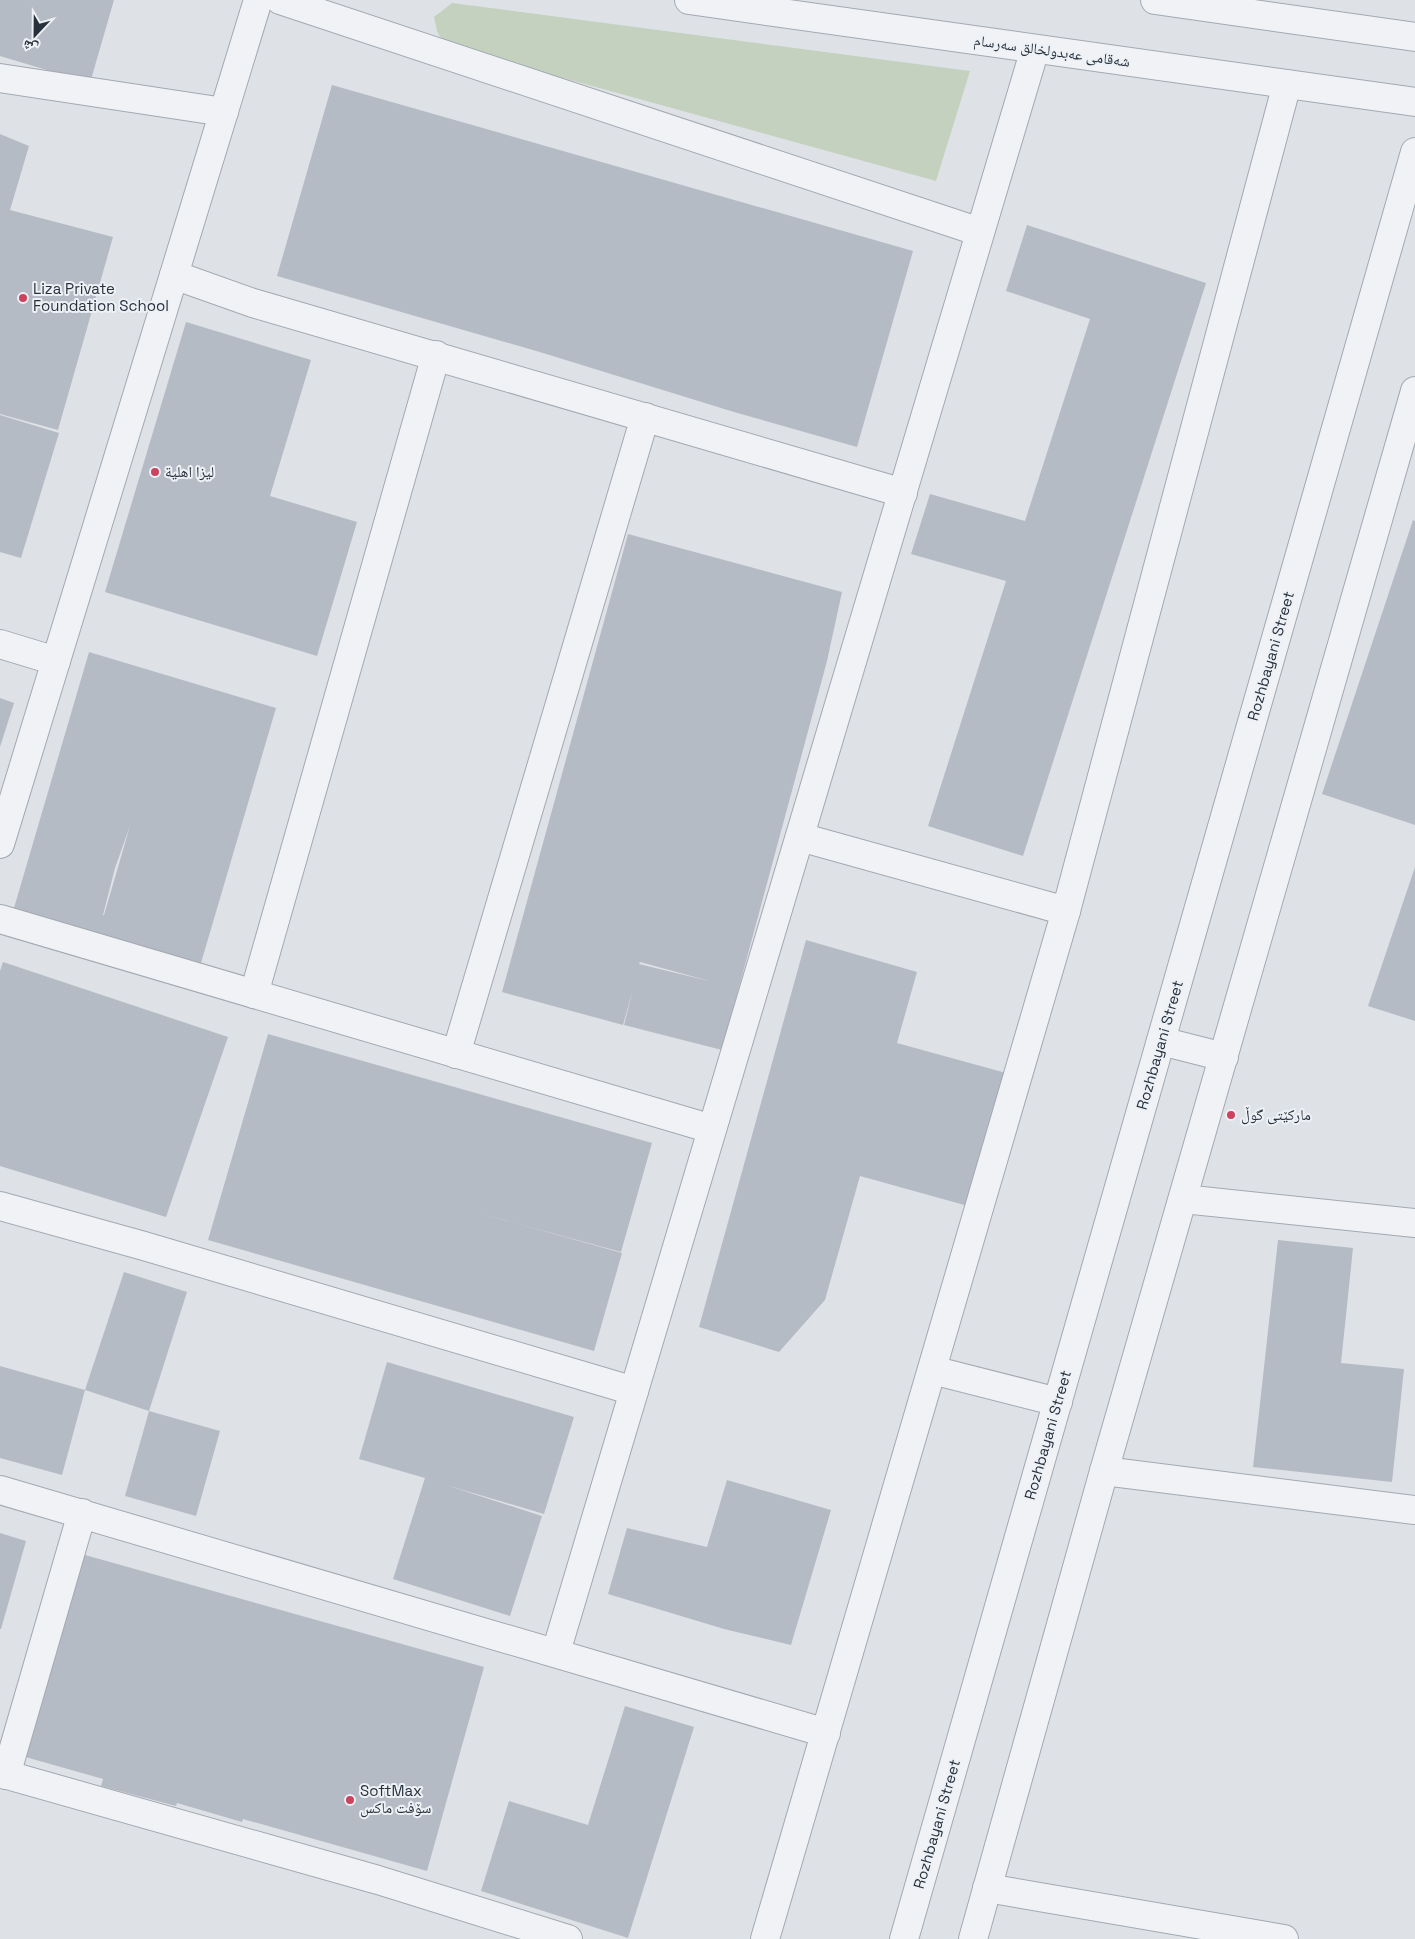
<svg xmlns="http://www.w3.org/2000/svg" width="1415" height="1939" viewBox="0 0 1415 1939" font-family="'Space Grotesk','Noto Naskh Arabic',sans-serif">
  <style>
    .green { fill: #c4d1bf }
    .building { fill: #b5bbc4; fill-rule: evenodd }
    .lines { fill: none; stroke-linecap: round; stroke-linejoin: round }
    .minor-casing { stroke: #a3a9b1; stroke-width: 30 }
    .tertiary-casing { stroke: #a3a9b1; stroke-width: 30 }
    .minor { stroke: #f0f2f6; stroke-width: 28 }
    .tertiary { stroke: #f0f2f6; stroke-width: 28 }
    .poi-dot { fill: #cc425f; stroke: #edf1f5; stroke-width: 2 }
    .labels { text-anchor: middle; stroke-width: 4; stroke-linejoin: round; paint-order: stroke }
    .street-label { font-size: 15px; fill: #27313e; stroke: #edf1f5 }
    .poi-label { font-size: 15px; fill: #27313e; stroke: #edf1f5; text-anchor: start }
  </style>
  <rect width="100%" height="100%" fill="#dee2e7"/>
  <!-- green -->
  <path class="green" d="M452 3 970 71 936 181 444 45 437 31 434 17Z"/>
  <!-- building -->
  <g class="building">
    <path d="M0 0H114L90 83 0 56Z"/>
    <path d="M332 85 913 251 857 447 734 412 543 353 277 276Z"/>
    <path d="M0 134 29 146 10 210 113 237 58 430 0 414Z"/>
    <path d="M1027 225 1206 283 1023 856 928 826 1006 581 911 554 930 494 1025 521 1090 319 1006 291Z"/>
    <path d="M186 322 311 360 270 496 357 522 317 656 105 592Z"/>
    <path d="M0 415 59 433 21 558 0 552Z"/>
    <path d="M1413 520 1415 521V825L1322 794Z"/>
    <path d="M628 534 842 592 827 661 722 1050 624 1025 633 989 623 1025 502 992ZM640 962 713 982 639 964Z"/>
    <path d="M89 652 276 708 201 963 14 908ZM130 826 104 915H103L115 868Z"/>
    <path d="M0 698 14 703 0 747Z"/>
    <path d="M1415 867V1021L1368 1006Z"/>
    <path d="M806 940 917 972 897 1043 1006 1073 983 1143 968 1206 860 1176 825 1300 779 1352 699 1327Z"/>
    <path d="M3 962 228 1037 166 1217 0 1166V971Z"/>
    <path d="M268 1034 652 1143 621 1252 479 1213 622 1253 594 1351 208 1240Z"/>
    <path d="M1278 1240 1353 1248 1341 1363 1404 1369 1392 1482 1253 1467Z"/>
    <path d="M124 1272 187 1292 149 1411 85 1390Z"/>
    <path d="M387 1362 574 1417 544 1514 446 1485 542 1516 510 1616 393 1579 425 1478 359 1459Z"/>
    <path d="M0 1366 85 1390 62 1475 0 1458Z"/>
    <path d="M149 1411 220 1431 196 1516 125 1496Z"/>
    <path d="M727 1480 831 1510 791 1645 724 1629 608 1594 627 1528 707 1547Z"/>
    <path d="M0 1533 26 1541 1 1629H0Z"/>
    <path d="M78 1553 484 1667 427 1871 243 1819 242 1822 177 1803 176 1806 101 1786 103 1779 22 1756Z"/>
    <path d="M625 1706 694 1727 628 1938 481 1891 509 1801 588 1825Z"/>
  </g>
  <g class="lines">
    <!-- minor casing -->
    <g class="minor-casing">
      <g id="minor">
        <path d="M280 0 980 232"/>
        <path d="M0 78 224 112"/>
        <path d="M174 275 253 303 903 493"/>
        <path d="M0 644 56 661"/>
        <path d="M800 837 1066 911"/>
        <path d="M0 844 258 0"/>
        <path d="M0 919 712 1129"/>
        <path d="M254 994 436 355"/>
        <path d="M456 1054 645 417"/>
        <path d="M1183 1199 1415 1223"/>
        <path d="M0 1206 144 1246 634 1391"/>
        <path d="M932 1370 1058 1402"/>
        <path d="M1104 1471 1415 1510"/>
        <path d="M0 1490 826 1733"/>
        <path d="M556 1652 1035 49"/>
        <path d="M0 1773 378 1880 568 1939"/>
        <path d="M6 1775 82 1513"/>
        <path d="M987 1888 1284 1939"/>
        <path d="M765 1939 1066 911 1287 84"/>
      </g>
    </g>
    <!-- tertiary casing -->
    <g class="tertiary-casing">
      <g id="tertiary">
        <path d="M689 0 1415 102"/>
        <path d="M1155 0 1415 37"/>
        <path d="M1161 1041 1224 1057"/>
        <path d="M904 1939 1415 152"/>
        <path d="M973 1939 1104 1471 1415 391"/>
      </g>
    </g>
    <!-- minor -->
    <use href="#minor" class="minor"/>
    <!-- tertiary -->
    <use href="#tertiary" class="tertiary"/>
  </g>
  <!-- markers -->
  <g class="poi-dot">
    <circle cx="23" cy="298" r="5"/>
    <circle cx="155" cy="472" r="5"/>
    <circle cx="1231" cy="1115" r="5"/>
    <circle cx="350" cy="1800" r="5"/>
  </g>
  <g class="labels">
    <!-- street labels -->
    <g class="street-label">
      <text transform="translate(1052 51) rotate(8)" y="5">شەقامی عەبدولخالق سەرسام</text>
      <text transform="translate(1271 656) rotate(-74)" y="5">Rozhbayani Street</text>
      <text transform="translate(1160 1045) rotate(-74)" y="5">Rozhbayani Street</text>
      <text transform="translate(1048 1435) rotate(-74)" y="5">Rozhbayani Street</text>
      <text transform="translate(937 1824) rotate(-74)" y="5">Rozhbayani Street</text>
    </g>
    <!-- poi labels -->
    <g class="poi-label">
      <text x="33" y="294">Liza Private<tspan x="33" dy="17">Foundation School</tspan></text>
      <text x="165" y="477">ليزا اهلية</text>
      <text x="1241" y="1120">مارکێتی گوڵ</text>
      <text x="360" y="1796">SoftMax<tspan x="360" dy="17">سۆفت ماکس</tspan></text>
    </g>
  </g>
  <!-- north arrow -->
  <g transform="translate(35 35) rotate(202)" stroke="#edf1f5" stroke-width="4" paint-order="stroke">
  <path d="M0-4L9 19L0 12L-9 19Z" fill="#27313e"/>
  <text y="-8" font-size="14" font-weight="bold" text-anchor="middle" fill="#27313e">ش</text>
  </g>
</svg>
